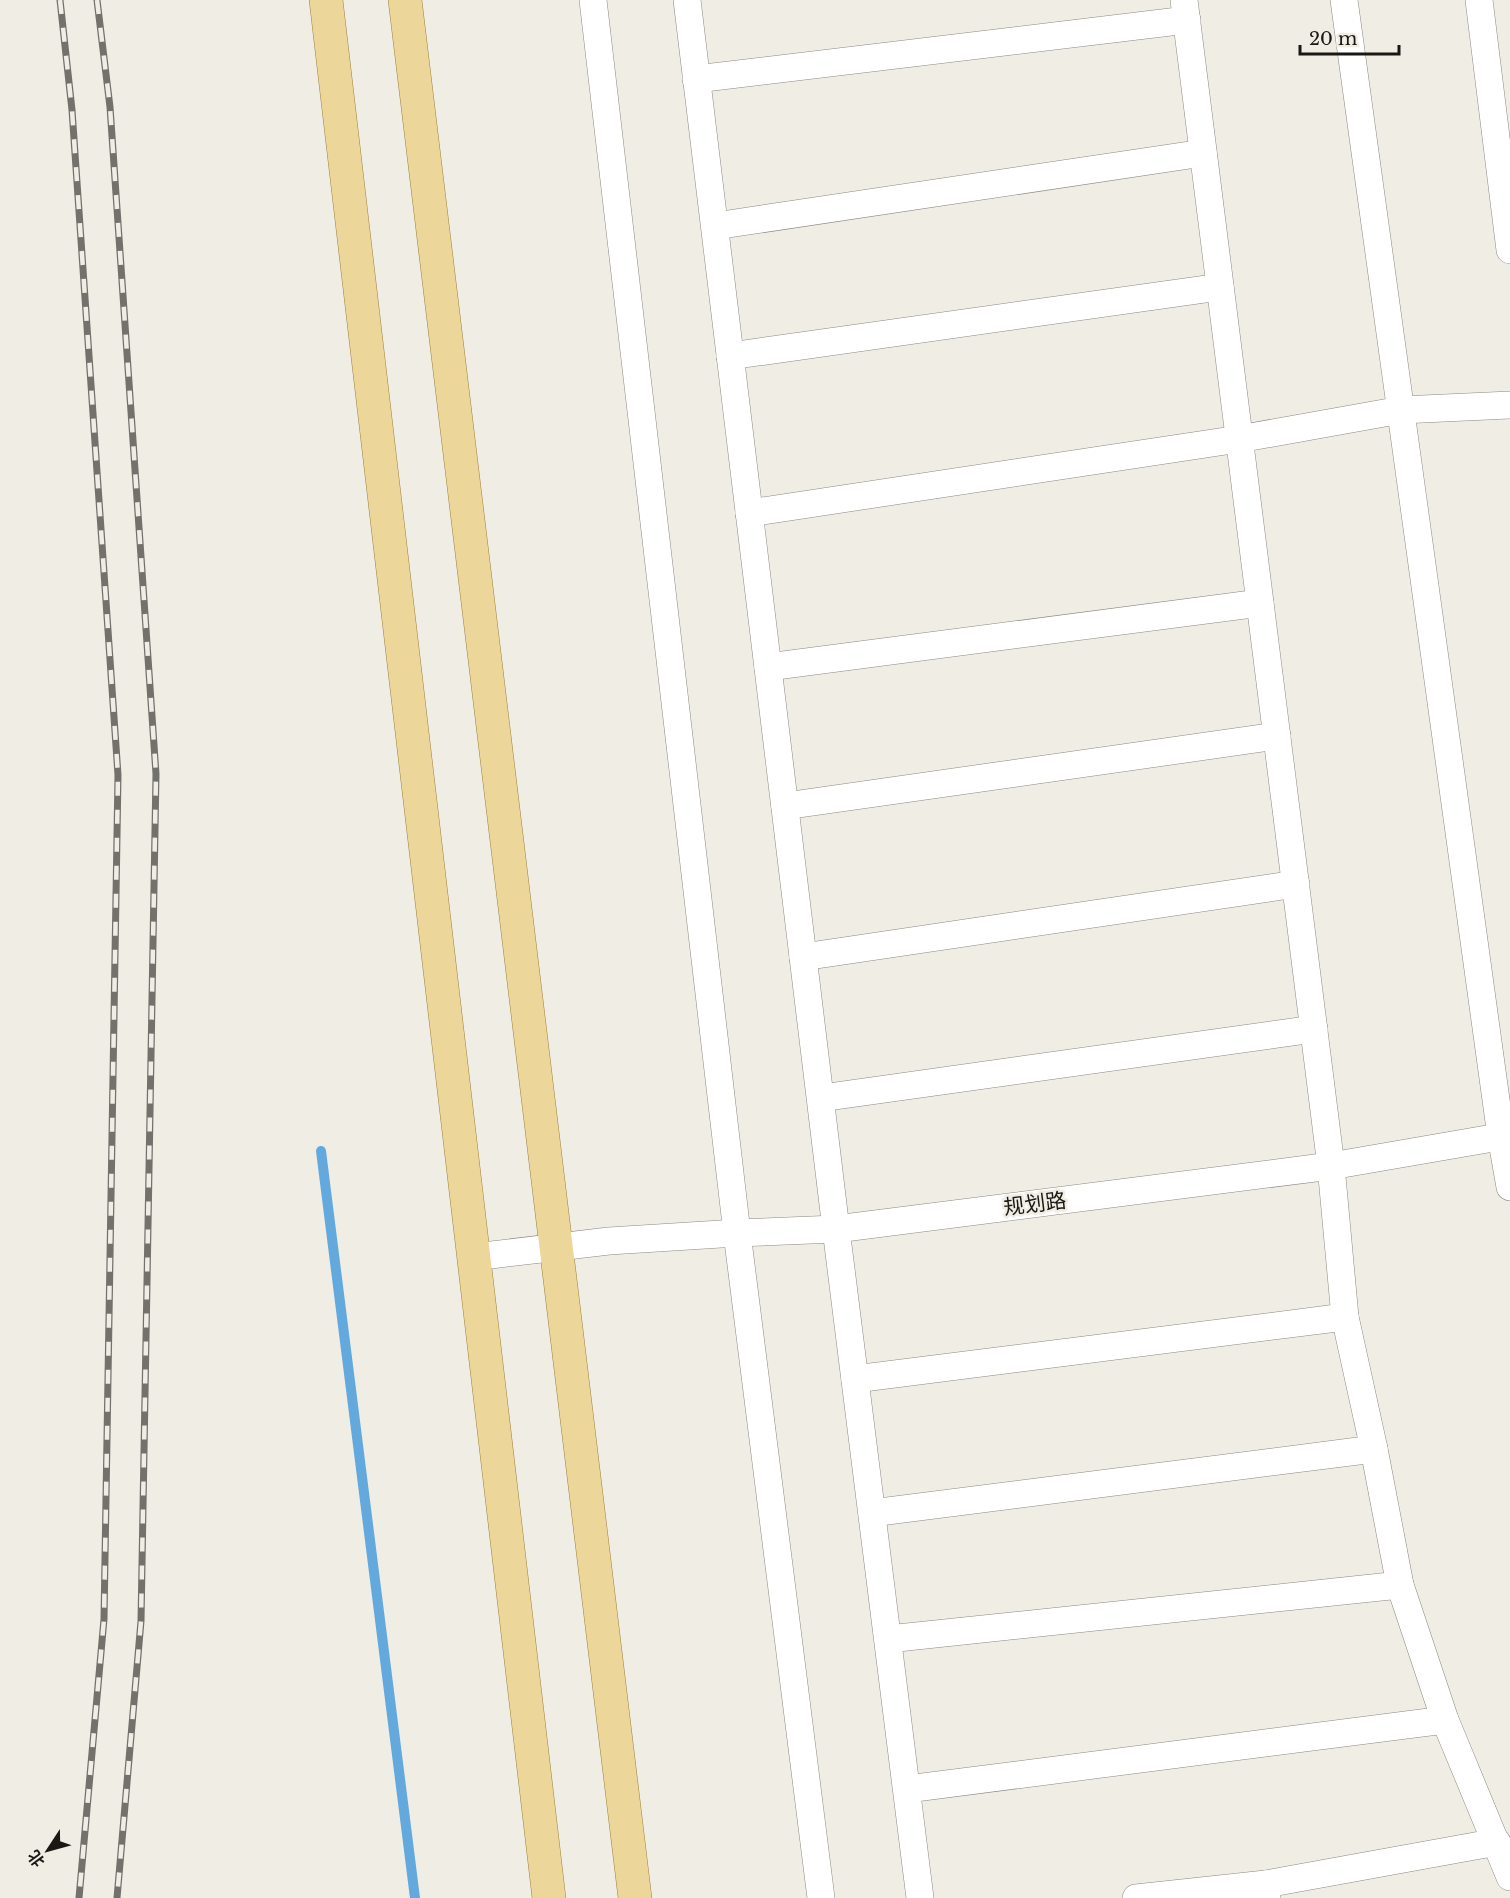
<svg xmlns="http://www.w3.org/2000/svg" width="1510" height="1898" viewBox="0 0 1510 1898" font-family="'Libre Baskerville','Noto Sans SC',serif">
  <style>
    .lines { fill: none; stroke-linecap: round; stroke-linejoin: round }
    .stream { stroke: #64a9de; stroke-width: 10 }
    .street-casing { stroke: #8c8981; stroke-width: 28 }
    .primary-casing { stroke: #9a813f; stroke-width: 34 }
    .street { stroke: #fff; stroke-width: 27 }
    .primary { stroke: #ecd699; stroke-width: 33 }
    .rail-casing { stroke: #73716c; stroke-width: 7 }
    .rail { stroke: #f0ede4; stroke-width: 4.5; stroke-dasharray: 14; stroke-linecap: butt }
    .labels { text-anchor: middle; stroke-width: 5; stroke-linejoin: round; paint-order: stroke }
    .street-label { font-size: 21px; fill: #191815; stroke: #f0ede4 }
  </style>
  <rect width="100%" height="100%" fill="#f0ede4"/>
  <g class="lines">
    <!-- stream -->
    <path class="stream" d="M321 1151 415 1898"/>
    <!-- street casing -->
    <g class="street-casing">
      <g id="street">
        <path d="M593 0 737 1233 821 1898"/>
        <path d="M687 0 836 1229 920 1898"/>
        <path d="M1184 0 1331 1166 1345 1317 1374 1449 1400 1585 1445 1720 1510 1877"/>
        <path d="M1344 0 1501 1136 1510 1187"/>
        <path d="M1479 0 1510 250"/>
        <path d="M696 79 1187 20"/>
        <path d="M715 226 1203 153"/>
        <path d="M730 356 1220 287"/>
        <path d="M749 513 1239 439 1401 410 1510 405"/>
        <path d="M768 667 1260 603"/>
        <path d="M785 806 1277 736"/>
        <path d="M803 957 1296 884"/>
        <path d="M821 1098 1314 1029"/>
        <path d="M474 1257 609 1241 737 1233 836 1229 1331 1166 1510 1135"/>
        <path d="M855 1379 1345 1317"/>
        <path d="M872 1513 1374 1449"/>
        <path d="M888 1639 1400 1585"/>
        <path d="M907 1789 1445 1720"/>
        <path d="M1266 1884 1497 1842"/>
        <path d="M1136 1898 1266 1884 1267 1898"/>
      </g>
    </g>
    <!-- primary casing -->
    <g class="primary-casing">
      <g id="primary">
        <path d="M326 0 549 1898"/>
        <path d="M405 0 635 1898"/>
      </g>
    </g>
    <!-- street -->
    <use href="#street" class="street"/>
    <!-- primary -->
    <use href="#primary" class="primary"/>
    <!-- rail casing -->
    <g class="rail-casing">
      <g id="rail">
        <path d="M60 0 72 110 118 775 104 1619 79 1898"/>
        <path d="M97 0 110 107 156 774 141 1621 117 1898"/>
      </g>
    </g>
    <!-- rail -->
    <use href="#rail" class="rail"/>
  </g>
  <g class="labels">
    <!-- street labels -->
    <g class="street-label">
      <text transform="translate(1035 1204) rotate(-7)" y="7">规划路</text>
    </g>
  </g>
  <!-- north arrow -->
  <g transform="translate(48 1850) rotate(234)" stroke="#f0ede4" stroke-width="4.5" paint-order="stroke">
  <path d="M0-4.5L10 22L0 15L-10 22Z" fill="#191815"/>
  <text y="-9" font-size="16" font-weight="bold" text-anchor="middle" fill="#191815">北</text>
  </g>
  <!-- scale -->
  <path d="M1300 45v9h99v-9" fill="none" stroke="#191815" stroke-width="3"/>
  <text x="1309" y="45" font-size="18" fill="#191815" stroke="#f0ede4" stroke-width="4.5" paint-order="stroke">20 m</text>
</svg>
